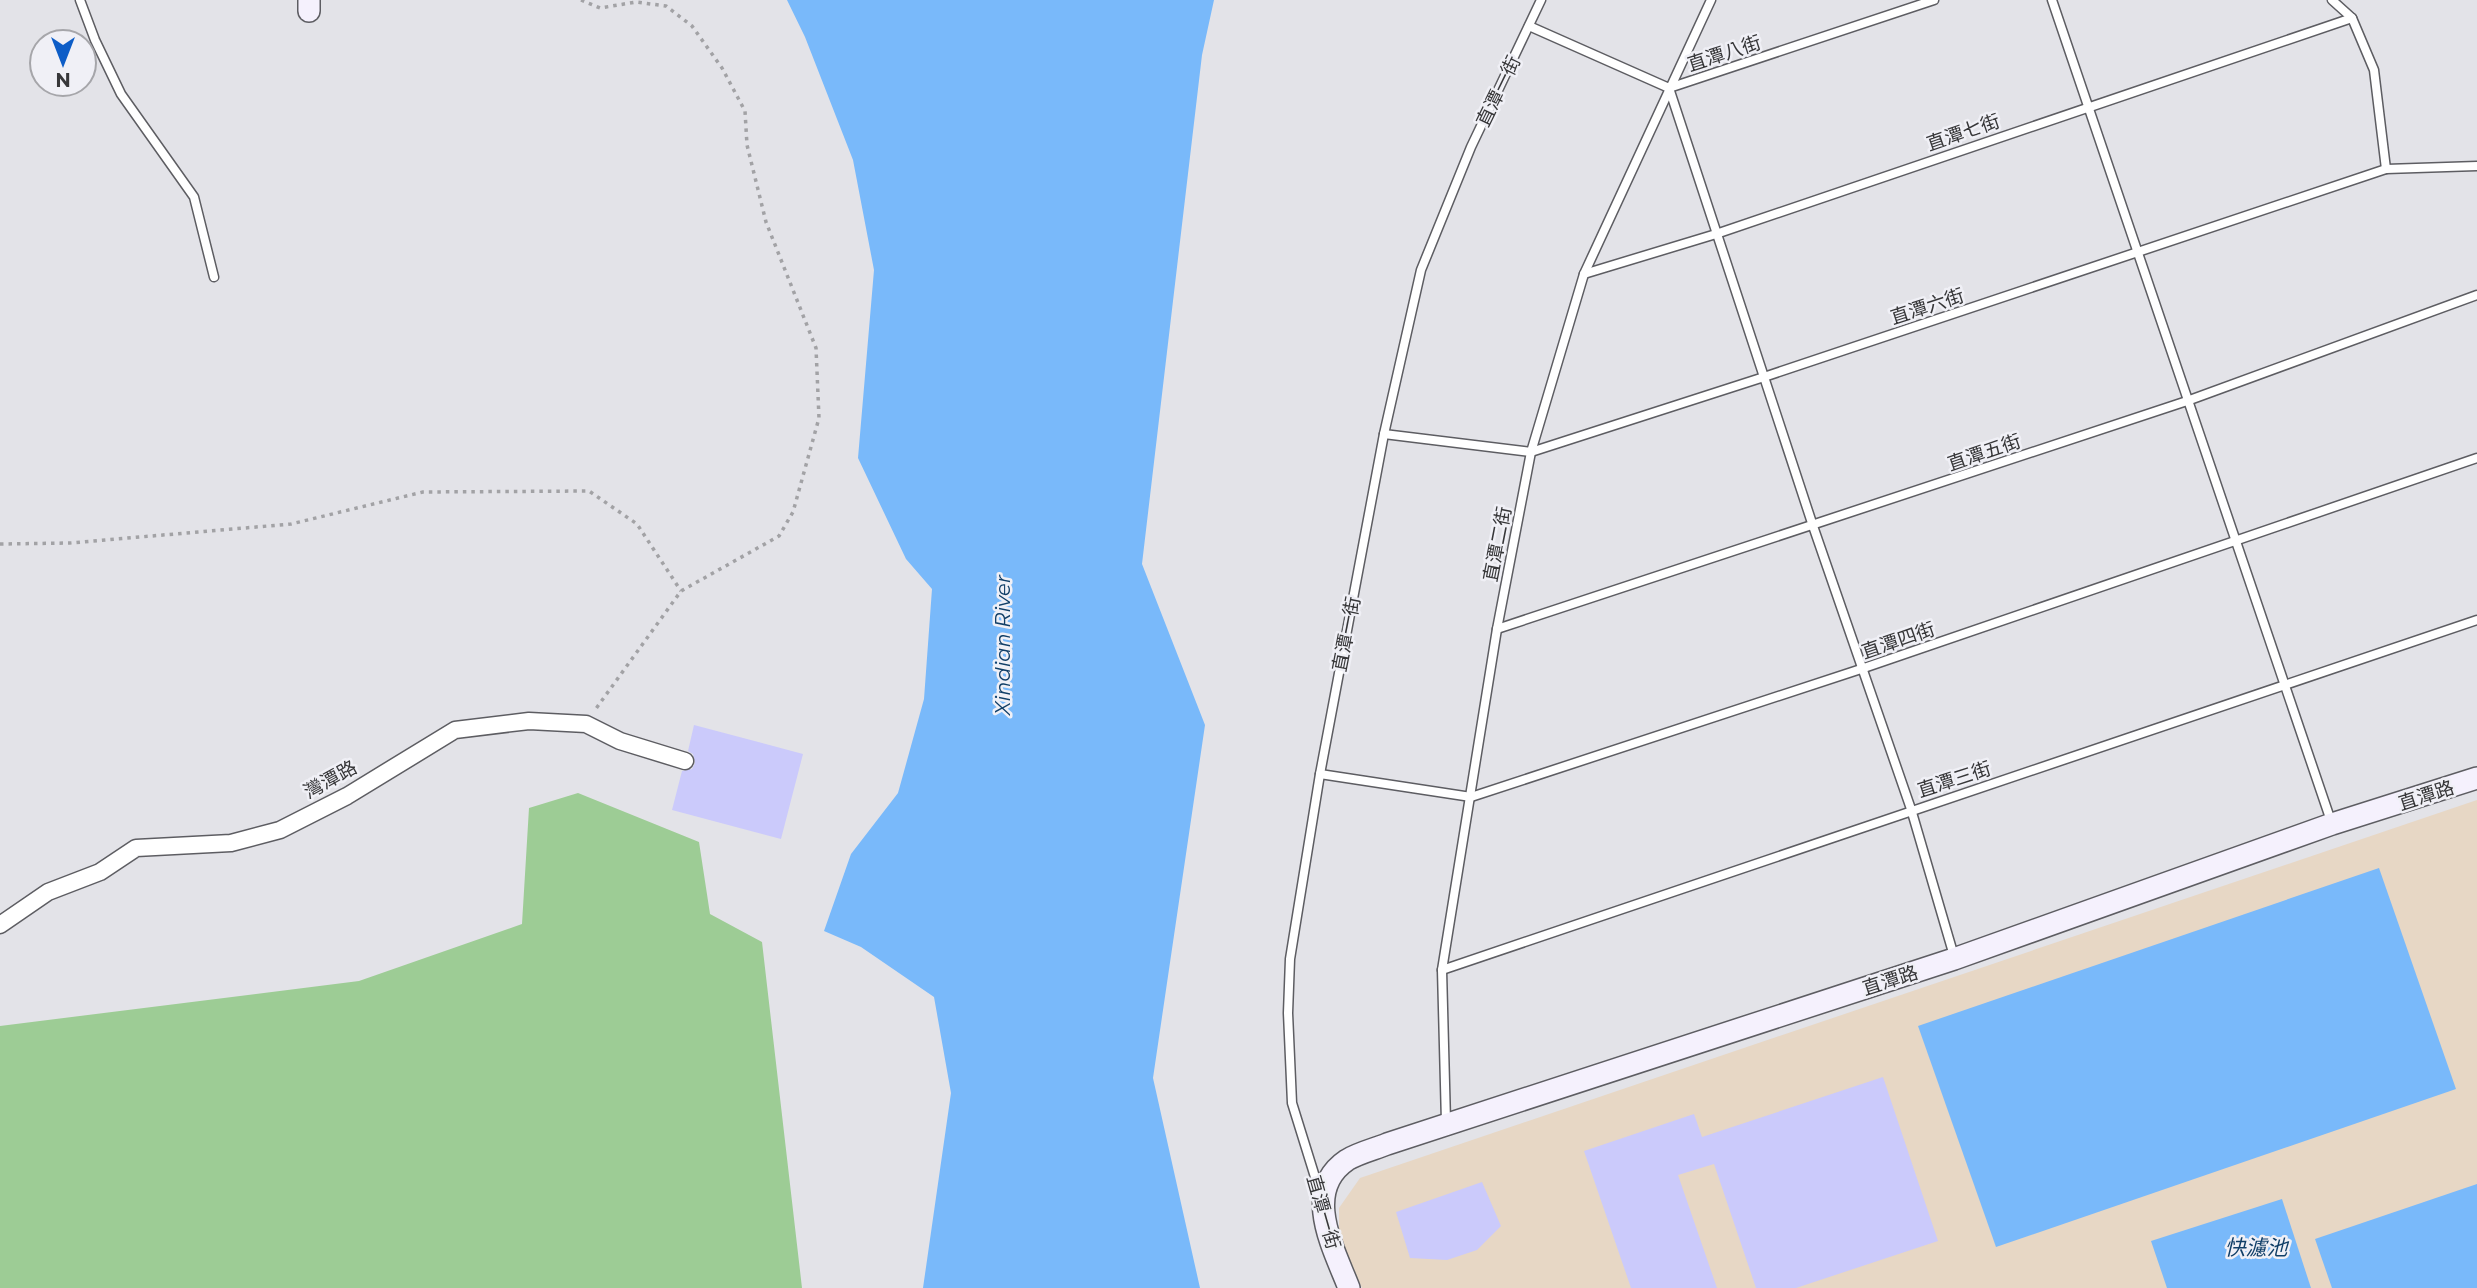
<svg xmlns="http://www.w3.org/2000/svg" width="2477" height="1288" viewBox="0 0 2477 1288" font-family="Montserrat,'Noto Sans TC',sans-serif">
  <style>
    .industrial { fill: #e7d7c5 }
    .green { fill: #9dcc95 }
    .water { fill: #79b9fa }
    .building { fill: #cbcafb }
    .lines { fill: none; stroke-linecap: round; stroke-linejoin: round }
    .lane-casing { stroke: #5d5d62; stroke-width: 11 }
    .street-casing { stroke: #5d5d62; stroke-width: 19 }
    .secondary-casing { stroke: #5d5d62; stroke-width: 24 }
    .path { stroke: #a2a2a5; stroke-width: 3.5; stroke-dasharray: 3.5 5; stroke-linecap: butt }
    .lane { stroke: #fff; stroke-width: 8 }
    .street { stroke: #fff; stroke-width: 16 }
    .secondary { stroke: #f5f1fd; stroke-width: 21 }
    .labels { text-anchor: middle; stroke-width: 5; stroke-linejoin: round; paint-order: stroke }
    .street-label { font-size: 19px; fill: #373739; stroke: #f0f0f6 }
    .water-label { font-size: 21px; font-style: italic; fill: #113f68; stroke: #f0f0f6 }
  </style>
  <rect width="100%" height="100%" fill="#e3e3e8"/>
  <!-- industrial -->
  <path class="industrial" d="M2477 800V1288H1362L1339 1237V1208L1360 1178Z"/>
  <!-- green -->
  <path class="green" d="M578 793 699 842 710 914 762 942 802 1288H0V1026L359 981 522 924 529 808Z"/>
  <!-- water -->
  <g class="water">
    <path d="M787 0H1214L1202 55 1142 564 1205 725 1153 1078 1200 1288H923L951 1093 934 997 861 947 824 931 851 854 898 793 924 699 932 589 906 559 858 458 874 270 853 160 805 37Z"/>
    <path d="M2379 868 2456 1089 1996 1247 1918 1026Z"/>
    <path d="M2477 1184V1288H2332L2315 1239Z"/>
    <path d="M2282 1199 2311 1288H2167L2151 1241Z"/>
  </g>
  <!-- building -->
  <g class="building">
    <path d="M694 725 803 754 781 839 672 810 682 771 692 769 695 763 693 754 688 751Z"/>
    <path d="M1883 1077 1938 1241 1796 1288H1756L1714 1164 1678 1175 1717 1288H1631L1584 1151 1694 1114 1702 1137Z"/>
    <path d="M1482 1182 1501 1226 1477 1250 1447 1260 1410 1258 1396 1212Z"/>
  </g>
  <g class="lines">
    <!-- lane casing -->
    <g class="lane-casing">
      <g id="lane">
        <path d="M80 0 95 40 121 94 194 197 214 277"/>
        <path d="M2052 0 2331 821"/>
        <path d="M2332 0 2352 18 2374 70 2386 169"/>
        <path d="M1529 26 1669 88 1934 0"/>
        <path d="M1669 88 1813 526 1911 809 1954 956"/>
        <path d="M1584 274 1716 234 2352 18"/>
        <path d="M1384 434 1531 452 1764 377 2386 169 2477 166"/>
        <path d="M1497 629 2187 401 2477 295"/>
        <path d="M1320 774 1471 797 1861 669 2477 458"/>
        <path d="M1442 970 2477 620"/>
        <path d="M1446 1122 1442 970 1497 629 1531 452 1584 274 1711 0"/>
        <path d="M1320 1193 1292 1103 1288 1013 1290 959 1320 774 1384 434 1421 270 1471 147 1541 0"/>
      </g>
    </g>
    <!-- street casing -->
    <g class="street-casing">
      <path id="street" d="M0 925 48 892 100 872 136 848 231 843 280 830 347 796 455 730 529 721 586 724 620 741 685 761"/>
    </g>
    <!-- secondary casing -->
    <g class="secondary-casing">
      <g id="secondary">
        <path d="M309 11V0"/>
        <path d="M1349 1288C1334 1249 1301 1191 1347 1160 1358 1153 1375 1149 1387 1144L1954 959 2332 824 2477 778"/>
      </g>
    </g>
    <!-- path -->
    <g class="path">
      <path d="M581 0 600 8 636 2 666 6 692 26 722 68 745 111 747 145 766 222 816 348 819 418 793 512 779 536 681 591 595 710"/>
      <path d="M0 544 70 543 291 524 423 492 589 491 637 524 681 591"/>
    </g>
    <!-- lane -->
    <use href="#lane" class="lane"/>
    <!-- street -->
    <use href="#street" class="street"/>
    <!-- secondary -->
    <use href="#secondary" class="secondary"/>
  </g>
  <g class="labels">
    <!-- street labels -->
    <g class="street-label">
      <text transform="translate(1724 53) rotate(-18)" y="7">直潭八街</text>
      <text transform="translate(1498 91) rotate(-64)" y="7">直潭一街</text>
      <text transform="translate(1963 132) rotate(-19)" y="7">直潭七街</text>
      <text transform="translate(1927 306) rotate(-18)" y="7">直潭六街</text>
      <text transform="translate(1984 452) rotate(-19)" y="7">直潭五街</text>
      <text transform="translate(1497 544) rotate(-79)" y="7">直潭二街</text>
      <text transform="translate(1346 634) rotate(-79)" y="7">直潭一街</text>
      <text transform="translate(1898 640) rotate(-19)" y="7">直潭四街</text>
      <text transform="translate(330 779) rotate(-29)" y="7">灣潭路</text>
      <text transform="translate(1954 779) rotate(-18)" y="7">直潭三街</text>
      <text transform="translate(2426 795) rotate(-18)" y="7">直潭路</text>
      <text transform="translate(1890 980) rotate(-18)" y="7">直潭路</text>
      <text transform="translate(1324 1212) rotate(74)" y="7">直潭一街</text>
    </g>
    <!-- water labels -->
    <g class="water-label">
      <text transform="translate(1003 645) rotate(-90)" y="7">Xindian River</text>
      <text x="2256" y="1255">快濾池</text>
    </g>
  </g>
  <!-- north arrow -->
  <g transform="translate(63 63) rotate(180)"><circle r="33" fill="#f0f0f6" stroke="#a6a6aa" stroke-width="2"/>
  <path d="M0-5L12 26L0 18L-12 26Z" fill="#0d5dc7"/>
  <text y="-10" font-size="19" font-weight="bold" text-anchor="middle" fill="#373739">N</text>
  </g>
</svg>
